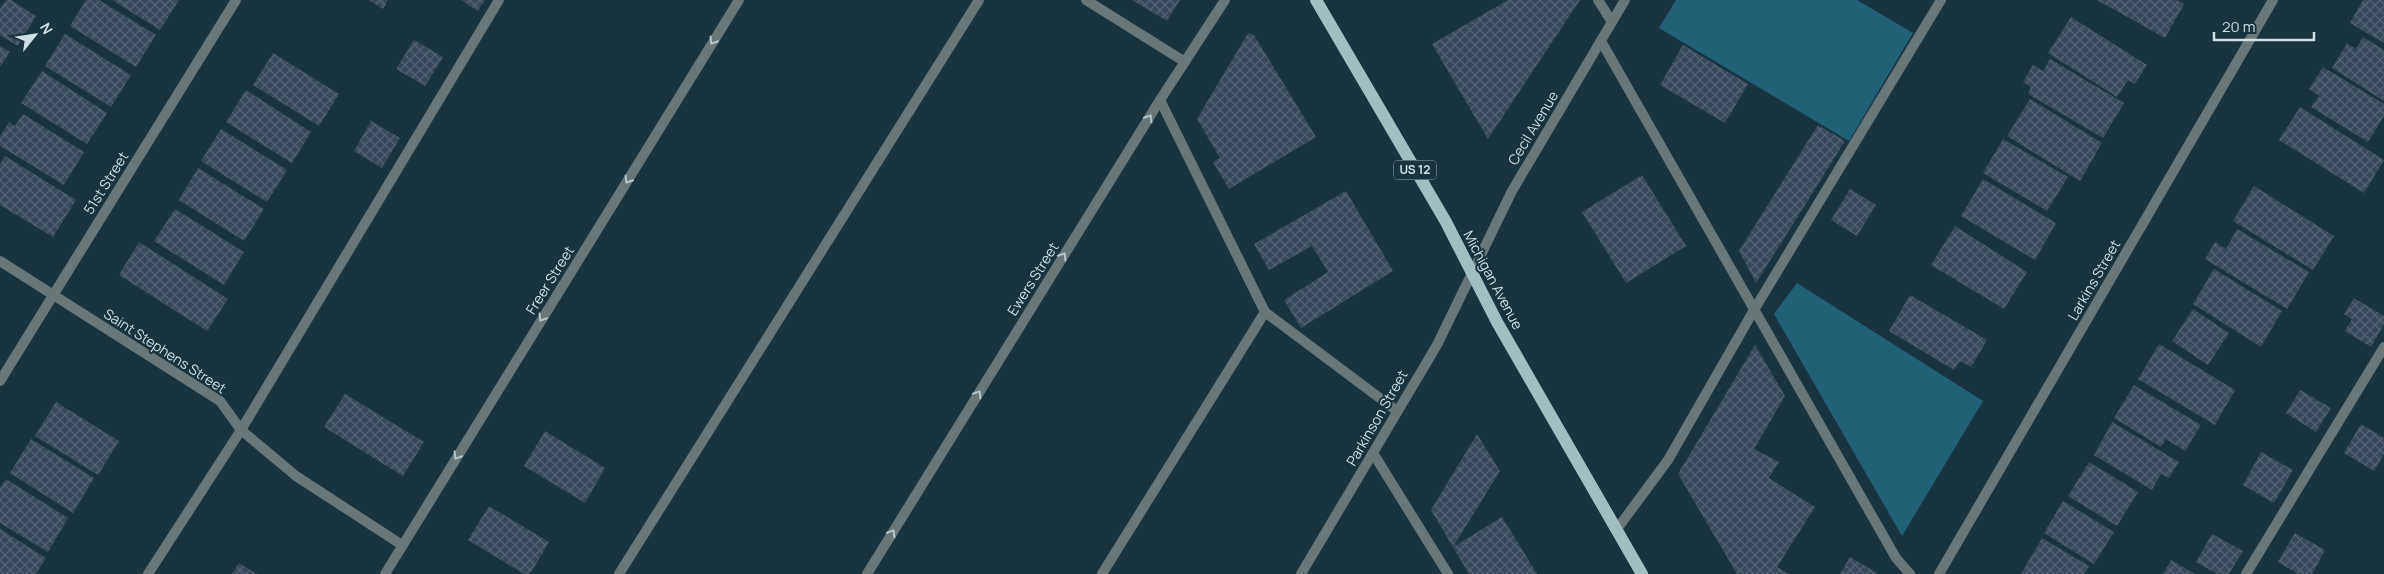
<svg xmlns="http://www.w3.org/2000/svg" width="2384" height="574" viewBox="0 0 2384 574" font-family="Manrope,sans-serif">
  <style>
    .grass { fill: #216178 }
    .building { fill: url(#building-cross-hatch) }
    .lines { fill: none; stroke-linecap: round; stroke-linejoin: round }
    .service { stroke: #697778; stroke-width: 10 }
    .minor { stroke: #697778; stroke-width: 10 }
    .primary { stroke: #a1bec0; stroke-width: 12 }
    .oneway { stroke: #b6c5ca }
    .labels { text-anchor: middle; stroke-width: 4; stroke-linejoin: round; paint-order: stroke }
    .shield { fill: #19343e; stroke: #99acb4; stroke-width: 1 }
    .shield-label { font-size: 12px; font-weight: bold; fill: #d0dfe6 }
    .street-label { font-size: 14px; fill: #d0dfe6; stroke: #19343e }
  </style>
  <defs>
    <pattern id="building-cross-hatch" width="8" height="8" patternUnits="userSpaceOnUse" patternTransform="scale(1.25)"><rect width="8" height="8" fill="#38495c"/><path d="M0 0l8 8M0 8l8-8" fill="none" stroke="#546373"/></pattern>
  </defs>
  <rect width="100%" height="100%" fill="#19343e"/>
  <!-- grass -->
  <g class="grass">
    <path d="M1676 0H1857L1913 33 1849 141 1659 28Z"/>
    <path d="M1797 283 1983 401 1902 536 1774 314Z"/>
  </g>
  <!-- building -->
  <g class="building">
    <path d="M6 0H11L36 16 18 46 0 35V9Z"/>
    <path d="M86 0H99L156 35 136 67 70 26Z"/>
    <path d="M112 0H179L160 30Z"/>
    <path d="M369 0H388L383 9Z"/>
    <path d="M461 0H485L478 11Z"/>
    <path d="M1132 0H1180L1167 21Z"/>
    <path d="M1508 0H1580L1488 139 1432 44Z"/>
    <path d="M2097 0H2177L2184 4 2165 38Z"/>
    <path d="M2363 0H2384V43L2350 23Z"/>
    <path d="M2071 17 2147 65 2135 84 2128 80 2117 97 2048 53Z"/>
    <path d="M1248 33 1254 35 1316 137 1229 189 1213 162 1220 158 1197 119Z"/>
    <path d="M65 34 131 75 111 107 45 66Z"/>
    <path d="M2363 37 2384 50V101L2332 68 2347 43 2356 49Z"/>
    <path d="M414 40 443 57 425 86 396 69Z"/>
    <path d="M1683 45 1748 84 1725 123 1660 85Z"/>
    <path d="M0 46 10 52 0 67Z"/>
    <path d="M273 53 339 94 319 126 253 85Z"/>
    <path d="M2050 59 2124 103 2103 138 2028 94 2031 87 2023 82 2033 65 2043 71Z"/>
    <path d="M2323 67 2384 104V116L2368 142 2311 107 2319 96 2309 89Z"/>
    <path d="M42 71 107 113 87 144 21 103Z"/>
    <path d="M246 90 311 132 292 163 226 122Z"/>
    <path d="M2030 99 2102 143 2080 181 2007 136Z"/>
    <path d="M2300 107 2384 160 2364 193 2279 140Z"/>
    <path d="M23 114 84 152 64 185 0 146V137L9 122 15 126Z"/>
    <path d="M371 121 400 138 382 168 354 151Z"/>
    <path d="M1818 125 1845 141 1756 283 1739 251Z"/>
    <path d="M221 129 287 170 267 202 201 161Z"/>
    <path d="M2003 139 2068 177 2047 211 1983 173Z"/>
    <path d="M5 156 76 200 53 237 0 205V164Z"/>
    <path d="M198 168 264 209 244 241 179 200Z"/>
    <path d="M1642 175 1686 246 1626 283 1582 212Z"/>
    <path d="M1983 179 2056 223 2035 260 1961 216Z"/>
    <path d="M2254 186 2334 236 2313 270 2233 221Z"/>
    <path d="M1850 189 1876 205 1857 236 1831 220Z"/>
    <path d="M1346 191 1393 271 1301 328 1284 300 1328 272 1312 246 1269 270 1254 244Z"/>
    <path d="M175 209 244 252 224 285 154 241Z"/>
    <path d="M1955 226 2027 272 2004 309 1931 265Z"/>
    <path d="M2237 229 2309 272 2287 309 2205 259 2215 242 2226 249Z"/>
    <path d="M139 242 228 299 207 331 119 275Z"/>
    <path d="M2214 269 2282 311 2261 347 2193 304Z"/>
    <path d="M1910 295 1987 340 1971 367 1960 361 1954 370 1889 331Z"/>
    <path d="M2354 298 2384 316V324L2371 347 2345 331 2352 319 2344 314Z"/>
    <path d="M2193 309 2229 333 2208 365 2172 341Z"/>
    <path d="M2159 344 2235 390 2215 425 2138 379Z"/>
    <path d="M1755 345 1785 396 1754 449 1779 462 1769 478 1815 507 1777 567 1789 574H1737L1678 474Z"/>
    <path d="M2134 385 2201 425 2185 451 2166 439 2161 447 2114 418Z"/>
    <path d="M2300 390 2331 408 2316 432 2286 413Z"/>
    <path d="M345 394 424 442 403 476 324 427Z"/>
    <path d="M56 402 119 441 98 475 35 436Z"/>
    <path d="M2112 422 2179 462 2169 478 2161 474 2152 490 2094 455Z"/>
    <path d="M2361 424 2384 438V454L2374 471 2344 453Z"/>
    <path d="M545 431 605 468 585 503 524 466Z"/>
    <path d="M1477 434 1500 471 1453 547 1431 510Z"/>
    <path d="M31 439 94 478 73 513 10 473Z"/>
    <path d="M2261 452 2293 470 2274 503 2243 485Z"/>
    <path d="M2089 462 2138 492 2117 526 2068 496Z"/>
    <path d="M6 479 68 518 48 552 0 523V488Z"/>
    <path d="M2063 501 2114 532 2094 564 2044 533Z"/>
    <path d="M489 506 549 542 530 574H524L468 540Z"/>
    <path d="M1502 517 1537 574H1469L1453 547Z"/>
    <path d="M0 529 46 558 36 574H0Z"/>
    <path d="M2295 533 2325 550 2312 574H2298L2278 562Z"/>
    <path d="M2212 534 2243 551 2229 574H2217L2196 562Z"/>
    <path d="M2042 538 2089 566 2085 574H2021Z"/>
    <path d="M1850 557 1877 573 1876 574H1840Z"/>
    <path d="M2171 560 2195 574H2163Z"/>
    <path d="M239 563 257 574H232Z"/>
  </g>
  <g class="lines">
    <!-- service -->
    <g class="service">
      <path d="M1086 0 1185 62"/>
      <path d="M1598 0 1612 22"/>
      <path d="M1601 41 1896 558 1910 574"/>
      <path d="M1160 100 1265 312 1397 411"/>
      <path d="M1373 453 1448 574"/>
      <path d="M1617 529 1668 460 1754 310 1941 0"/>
      <path d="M148 574 241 430 499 0"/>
      <path d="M619 574 979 0"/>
      <path d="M1102 574 1265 312"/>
      <path d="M2246 574 2384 347"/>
    </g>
    <!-- minor -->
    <g class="minor">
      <path d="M0 261 220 401 241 430 296 476 402 545"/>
      <path d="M0 381 236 0"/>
      <path d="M385 574 739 0"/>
      <path d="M867 574 1160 100 1225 0"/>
      <path d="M1301 574 1437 345 1512 191 1625 0"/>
      <path d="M1939 574 2273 0"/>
    </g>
    <!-- primary -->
    <path class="primary" d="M1316 0 1446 222 1497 322 1642 574"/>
  </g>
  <!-- one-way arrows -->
  <defs><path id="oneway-chevron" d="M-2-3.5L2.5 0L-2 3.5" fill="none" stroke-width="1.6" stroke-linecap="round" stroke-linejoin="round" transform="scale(1.25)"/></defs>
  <g class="oneway">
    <use href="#oneway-chevron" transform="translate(713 41) rotate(122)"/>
    <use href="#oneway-chevron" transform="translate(1149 118) rotate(-58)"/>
    <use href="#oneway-chevron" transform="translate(628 180) rotate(122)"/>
    <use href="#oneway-chevron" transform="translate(1063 256) rotate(-58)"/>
    <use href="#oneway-chevron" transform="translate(542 318) rotate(122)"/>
    <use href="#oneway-chevron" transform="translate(978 394) rotate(-58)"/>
    <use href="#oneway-chevron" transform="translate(457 456) rotate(122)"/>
    <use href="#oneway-chevron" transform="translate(892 533) rotate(-58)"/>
  </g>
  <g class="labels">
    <!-- shield labels -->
    <rect class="shield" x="1394" y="160.5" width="42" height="19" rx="4"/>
    <g class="shield-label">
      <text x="1415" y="174">US 12</text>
    </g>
    <!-- street labels -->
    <g class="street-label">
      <text transform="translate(1533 128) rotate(-59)" y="5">Cecil Avenue</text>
      <text transform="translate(106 183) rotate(-58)" y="5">51st Street</text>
      <text transform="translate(1033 279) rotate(-58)" y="5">Ewers Street</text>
      <text transform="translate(550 280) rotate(-58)" y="5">Freer Street</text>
      <text transform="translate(1493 280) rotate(62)" y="5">Michigan Avenue</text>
      <text transform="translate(2094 280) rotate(-60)" y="5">Larkins Street</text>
      <text transform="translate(165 351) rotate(33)" y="5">Saint Stephens Street</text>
      <text transform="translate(1377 418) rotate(-60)" y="5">Parkinson Street</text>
    </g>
  </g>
  <!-- north arrow -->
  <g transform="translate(35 35) rotate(60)" stroke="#19343e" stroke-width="4" paint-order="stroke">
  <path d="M0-4L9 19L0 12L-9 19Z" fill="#d0dfe6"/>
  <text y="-8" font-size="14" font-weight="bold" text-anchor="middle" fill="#d0dfe6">N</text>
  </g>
  <!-- scale -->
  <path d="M2214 32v8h100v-8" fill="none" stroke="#d0dfe6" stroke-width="2.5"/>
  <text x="2222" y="32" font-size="15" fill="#d0dfe6" stroke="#19343e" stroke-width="4" paint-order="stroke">20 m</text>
</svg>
